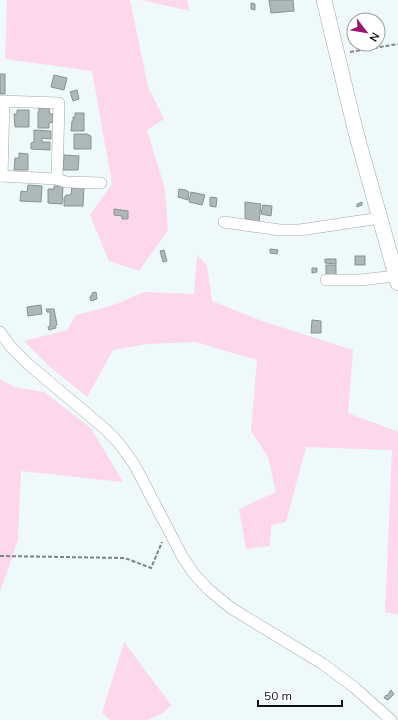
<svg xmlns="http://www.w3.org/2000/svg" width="398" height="720" viewBox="0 0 398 720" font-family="Mulish,sans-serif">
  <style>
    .green { fill: #fdd8ec }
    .building { fill: #afb8b9; stroke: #889191 }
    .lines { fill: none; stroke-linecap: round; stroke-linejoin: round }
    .street-casing { stroke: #9ea7a8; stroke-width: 12 }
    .secondary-casing { stroke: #9ea7a8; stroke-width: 16 }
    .path { stroke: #7d8484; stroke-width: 2; stroke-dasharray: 4 2; stroke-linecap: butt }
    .street { stroke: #fff; stroke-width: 11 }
    .secondary { stroke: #fff; stroke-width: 15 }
  </style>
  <rect width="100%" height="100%" fill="#eff9f9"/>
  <!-- green -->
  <g class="green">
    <path d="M7 0H130L148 87 164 119 147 130 165 189 168 230 139 271 109 261 90 215 112 184 92 71 5 59Z"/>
    <path d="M141 0H187L190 11Z"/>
    <path d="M197 255 207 265 212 301 262 321 353 350 348 413 398 432V615L385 612 392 450 306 447 286 522 271 525 270 546 246 549 239 509 276 492 268 457 251 431 257 360 195 342 148 344 113 350 87 397 49 366 24 341 67 330 76 315 114 305 144 292 194 294Z"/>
    <path d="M0 379 14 387 44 392 91 428 123 482 21 471 18 540 0 592Z"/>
    <path d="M124 642 171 705 163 713 148 720H110L102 713Z"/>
  </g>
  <!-- building -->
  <g class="building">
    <path d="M269 0H293L294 11 271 13Z"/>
    <path d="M251 3 255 4V10L251 9Z"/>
    <rect x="0" y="74" width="5" height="20"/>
    <path d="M54 75 67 78 64 90 51 87Z"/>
    <path d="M77 90 79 99 73 101 70 92Z"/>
    <path d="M39 108H49L50 114H53V122L49 123V128H38V112L39 111Z"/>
    <path d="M17 110H29V127H15L14 114H17Z"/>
    <path d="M75 113H84V131H71L72 121H73V117L75 118Z"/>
    <path d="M34 130 51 131V139L42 138V142H50V150L31 149V143L34 142Z"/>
    <path d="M74 134H87L91 136V149H74Z"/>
    <path d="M19 153 28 154V170H14L15 158H19Z"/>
    <path d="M64 155 79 156 78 170H63Z"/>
    <path d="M28 185 42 186 41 202 20 201 21 191 27 192Z"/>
    <path d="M54 186H63L62 204 48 203V189H54Z"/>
    <path d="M72 186H84L83 206H64V198L66 195H71Z"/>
    <path d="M179 189 186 190 187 191 189 192 188 200 178 197Z"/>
    <path d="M191 192 205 195 202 205 189 202Z"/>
    <path d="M211 197 217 198 216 207 210 206V198Z"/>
    <path d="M245 202 261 204 259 222 253 221 245 218Z"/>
    <path d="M362 202V205L357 207V204Z"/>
    <path d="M263 205 272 206 271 216 261 214Z"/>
    <path d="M114 209 128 211V219H122V216L114 215Z"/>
    <path d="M270 249 278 250 277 254 270 253Z"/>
    <path d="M164 250 167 261 163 262 160 251Z"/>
    <rect x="355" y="256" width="10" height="9"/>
    <path d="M325 259H336V264L325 263Z"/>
    <rect x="326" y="265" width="10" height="10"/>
    <path d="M312 268H317V272L312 273Z"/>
    <path d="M96 292 97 299 91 301 90 296H92V293Z"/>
    <path d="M41 305 42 314 28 316 27 307Z"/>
    <path d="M46 309H54L57 325 55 326 56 328 49 330 48 327 50 326V312H47Z"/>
    <path d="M312 320 321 321V333H311Z"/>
    <path d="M391 690 394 694 388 700 384 698 386 695 387 696Z"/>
  </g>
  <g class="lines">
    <!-- street casing -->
    <g class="street-casing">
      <g id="street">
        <path d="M0 101 59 103 57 179 0 176"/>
        <path d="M2 176 4 101"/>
        <path d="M57 179 66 182 101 183"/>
        <path d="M224 222 280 230H300L380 218"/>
        <path d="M326 280H360L396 276"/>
        <path d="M0 332 10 346 28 364 104 428 118 442 134 464 182 556 194 574 209 590 231 608 323 664 355 688 391 720"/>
      </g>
    </g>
    <!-- secondary casing -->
    <g class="secondary-casing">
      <path id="secondary" d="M324 0 355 129 398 283"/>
    </g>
    <!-- path -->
    <g class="path">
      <path d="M350 52 398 44"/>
      <path d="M0 556 125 558 151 568 162 542"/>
    </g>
    <!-- street -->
    <use href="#street" class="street"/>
    <!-- secondary -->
    <use href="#secondary" class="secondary"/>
  </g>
  <!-- north arrow -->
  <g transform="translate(366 32) rotate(121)"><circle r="19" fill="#ffffff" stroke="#9fa0a0"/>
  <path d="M0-3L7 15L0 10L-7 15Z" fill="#98176e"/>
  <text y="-6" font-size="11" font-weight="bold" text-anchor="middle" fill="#0e1212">N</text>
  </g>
  <!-- scale -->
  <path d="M258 700v6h84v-6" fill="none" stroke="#0e1212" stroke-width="2"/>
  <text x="264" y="700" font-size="12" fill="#0e1212" stroke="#ffffff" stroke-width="3" paint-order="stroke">50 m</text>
</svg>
